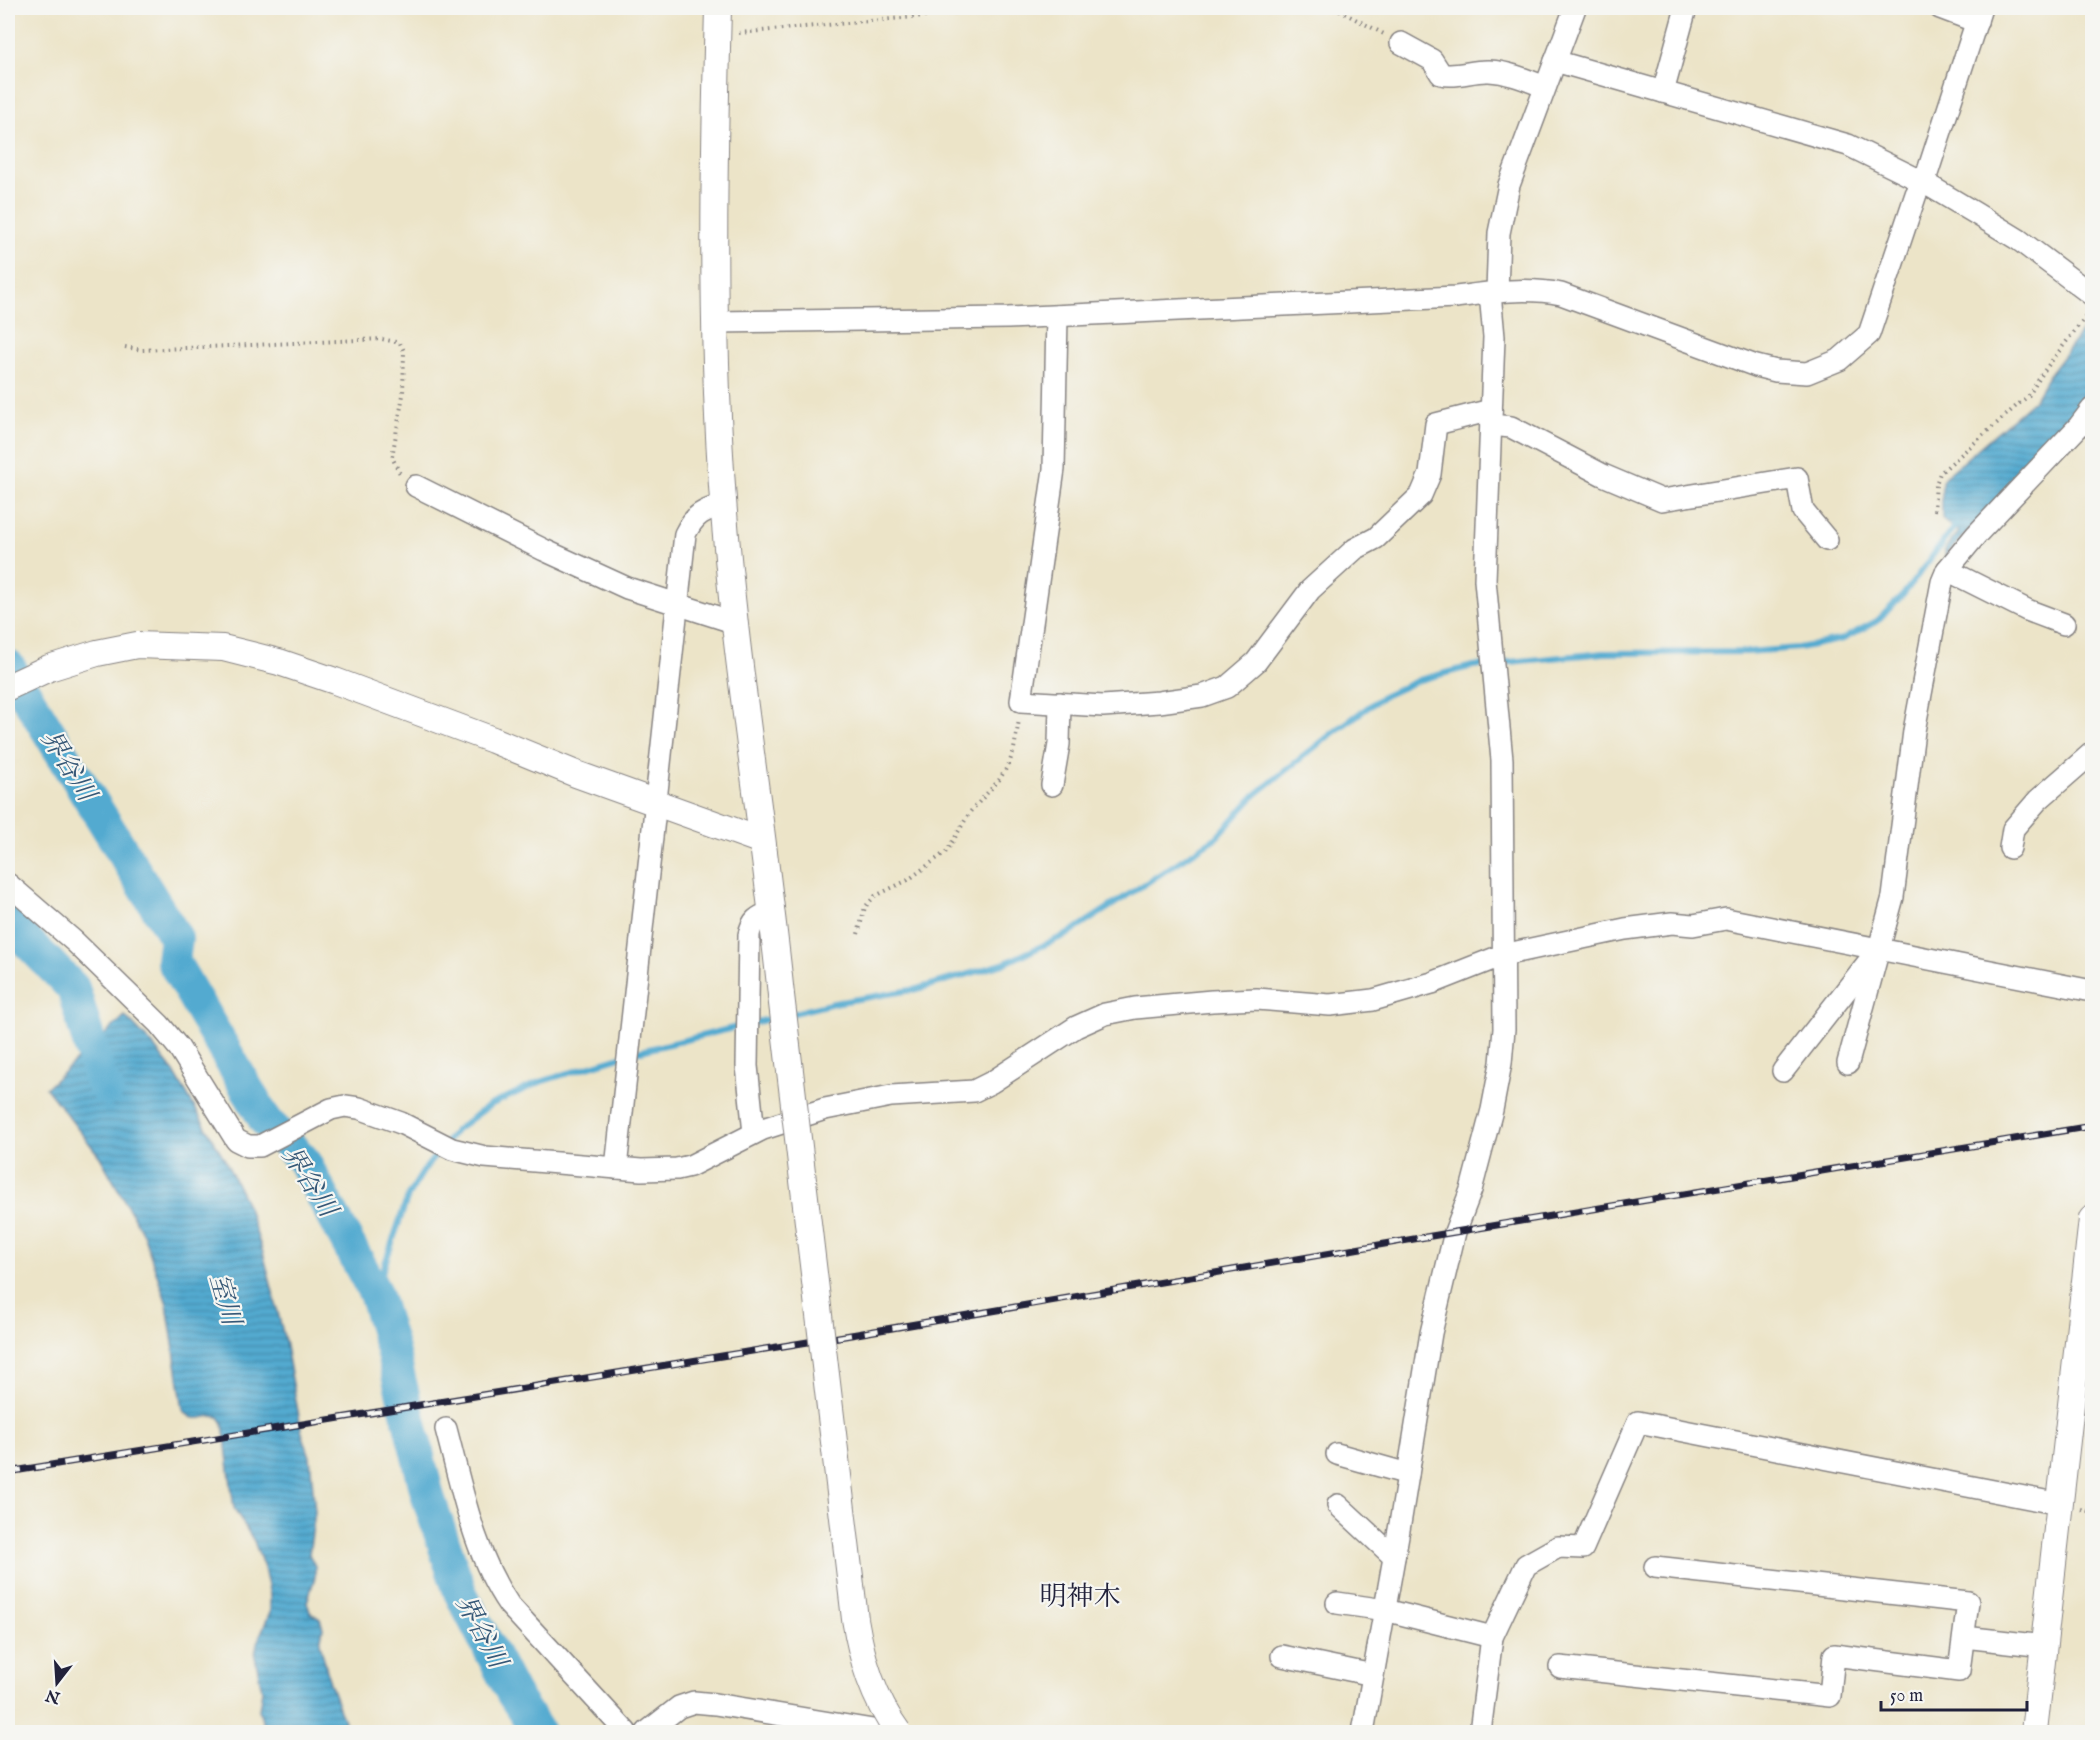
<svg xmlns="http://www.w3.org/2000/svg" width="2100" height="1740" viewBox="0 0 2100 1740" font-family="'IM FELL English','Noto Serif JP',serif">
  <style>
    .water { fill: url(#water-rules); stroke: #3a6686; stroke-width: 1.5 }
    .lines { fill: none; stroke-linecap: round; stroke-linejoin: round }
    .stream { stroke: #53aad0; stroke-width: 6 }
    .river { stroke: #53aad0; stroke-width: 34 }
    .minor-casing { stroke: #878382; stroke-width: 24 }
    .tertiary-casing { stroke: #878382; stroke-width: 28 }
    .path { stroke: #878382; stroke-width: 4; stroke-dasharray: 1.5 4.5; stroke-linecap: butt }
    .minor { stroke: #fff; stroke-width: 21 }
    .tertiary { stroke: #fff; stroke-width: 26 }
    .rail-casing { stroke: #22223b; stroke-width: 7 }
    .rail { stroke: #f6f6f2; stroke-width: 4.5; stroke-dasharray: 14; stroke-linecap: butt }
    .tertiary-bridge-casing { stroke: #878382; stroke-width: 28; stroke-linecap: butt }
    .tertiary-bridge { stroke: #fff; stroke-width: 26 }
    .labels { text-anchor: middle; stroke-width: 4.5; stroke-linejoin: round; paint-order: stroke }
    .water-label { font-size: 26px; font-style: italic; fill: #365877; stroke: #f6f6f2 }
    .quarter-label { font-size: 27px; fill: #22223b; stroke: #f6f6f2 }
  </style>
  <defs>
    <pattern id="water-rules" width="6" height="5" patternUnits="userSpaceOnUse" patternTransform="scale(1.5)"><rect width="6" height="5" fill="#53aad0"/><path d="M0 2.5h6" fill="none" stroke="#448aaa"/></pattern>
  </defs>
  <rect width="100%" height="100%" fill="#f6f6f2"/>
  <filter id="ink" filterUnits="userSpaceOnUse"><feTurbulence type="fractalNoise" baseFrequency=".0167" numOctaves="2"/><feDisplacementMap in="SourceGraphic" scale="12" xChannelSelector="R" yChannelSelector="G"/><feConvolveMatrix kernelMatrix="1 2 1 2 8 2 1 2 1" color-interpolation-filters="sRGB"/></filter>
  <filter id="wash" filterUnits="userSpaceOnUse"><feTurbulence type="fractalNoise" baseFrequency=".008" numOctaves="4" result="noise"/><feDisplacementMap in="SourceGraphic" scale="24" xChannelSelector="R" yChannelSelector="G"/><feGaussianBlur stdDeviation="1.35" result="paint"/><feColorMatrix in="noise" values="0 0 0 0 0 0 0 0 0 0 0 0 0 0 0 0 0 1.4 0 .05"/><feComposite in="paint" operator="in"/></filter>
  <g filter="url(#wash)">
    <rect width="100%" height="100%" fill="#ece4c8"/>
    <!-- water -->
    <g class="water">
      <path d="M2092 318V397L1945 556V549L1959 532 1945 522 1942 518V482L1944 478 2034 400 2048 376Z"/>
      <path d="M125 1016 151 1043 174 1072 224 1158 247 1205 264 1256 285 1341 302 1433 310 1457 315 1512 309 1554 315 1566V1577L307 1602 310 1612 320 1619 323 1628 320 1643 330 1683 348 1732H266L259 1710 262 1690 255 1656 257 1643 270 1612V1595L264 1568 254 1541 234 1508 223 1423 219 1417C202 1413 196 1427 183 1409L167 1304 144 1236 100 1157 46 1088Z"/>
    </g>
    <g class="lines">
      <!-- stream -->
      <g class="stream">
        <path d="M790 1014 834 1003 917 989 1003 964 1068 934 1217 837 1255 795 1330 735 1382 697 1419 680 1473 666 1510 662 1604 653 1746 652 1799 648 1843 639 1877 621 1903 595 1957 523"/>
        <path d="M633 1053 777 1017"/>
        <path d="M375 1293 408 1196 424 1170 455 1131 490 1105 540 1082 623 1056"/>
      </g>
      <!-- river -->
      <g class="river">
        <path d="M8 666 176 938 173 961 265 1120 303 1160 375 1293 391 1346 428 1497 460 1592 513 1694 538 1732"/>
        <path d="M8 922 73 988 100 1079 107 1090"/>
      </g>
    </g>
  </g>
  <g filter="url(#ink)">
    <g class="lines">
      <!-- minor casing -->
      <g class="minor-casing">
        <g id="minor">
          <path d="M1940 8 1977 22"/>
          <path d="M1401 43 1432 60 1441 74C1456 78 1472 70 1489 71 1509 72 1527 80 1545 87"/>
          <path d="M1555 61 1848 145 1923 182 1975 213 2019 240 2092 295"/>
          <path d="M1663 92 1686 8"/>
          <path d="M1497 292 1499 233 1509 185 1575 8"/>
          <path d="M1057 316 1054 469 1021 701 1103 706 1159 702 1202 696 1227 687 1256 662 1310 590 1355 549 1376 538 1421 495 1430 474 1436 424 1491 410"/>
          <path d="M715 322 1008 318 1456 297C1492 292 1526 287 1561 294L1756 366 1776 371 1807 373 1839 360 1869 334 1916 194 1927 174 1981 8"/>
          <path d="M1491 425 1511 427 1603 475 1662 500 1797 478 1803 511 1827 540"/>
          <path d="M416 486 544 550 627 588 736 623"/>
          <path d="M1947 570 2027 610 2064 624"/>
          <path d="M1052 785 1059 744 1060 703"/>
          <path d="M2010 848 2013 829 2038 800 2092 753"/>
          <path d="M8 884 75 942 159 1024 179 1048 236 1140 248 1146H260L331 1109 345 1106 359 1108 401 1123 452 1149 485 1157 641 1170 677 1169 690 1166 763 1129 825 1109 891 1096 974 1091 992 1082 1076 1027 1105 1014 1135 1008 1212 1001 1257 999 1330 1005 1373 1000 1432 983 1503 955 1625 929 1672 923 1693 925 1726 919 2092 991"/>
          <path d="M1848 1063 1893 897 1914 731 1942 582 1947 570 1976 535 2079 426 2092 409"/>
          <path d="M1783 1071 1873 956"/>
          <path d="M754 1133 747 1066 749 935C752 920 757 917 771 912"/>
          <path d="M616 1168 685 534C695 514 703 510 724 505"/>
          <path d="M446 1429C462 1489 474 1554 509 1605L626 1732"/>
          <path d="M1337 1454 1408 1474"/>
          <path d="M1338 1505 1394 1557"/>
          <path d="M1337 1603 1385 1610 1492 1637"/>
          <path d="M1964 1637 2044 1646"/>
          <path d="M1282 1656 1373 1675"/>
          <path d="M1560 1667 1830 1696 1834 1655 1959 1671 1968 1602 1655 1567"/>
          <path d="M647 1732 679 1707 694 1702 715 1704 885 1732"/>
          <path d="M1363 1732 1400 1524 1431 1333 1455 1232 1471 1190 1492 1110 1501 1063 1504 1029 1502 760 1485 580 1494 337 1490 293"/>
          <path d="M1480 1732 1492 1637 1526 1565 1558 1547 1583 1548 1638 1422 2060 1504"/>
        </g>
      </g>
      <!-- tertiary casing -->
      <g class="tertiary-casing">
        <g id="tertiary">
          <path d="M718 8C714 162 711 317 721 471 732 646 763 820 781 995"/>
          <path d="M8 687 49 668 97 653 137 645 223 648 279 662 335 681 493 740 576 774 762 841"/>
          <path d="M2034 1732 2092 1219"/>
        </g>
      </g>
      <!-- path -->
      <g class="path">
        <path d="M1334 8 1384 34"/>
        <path d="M739 33 957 13 1057 8"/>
        <path d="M125 347 142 350 382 339 400 343 404 351 403 395 392 457 401 476"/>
        <path d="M1934 511 1936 484 1940 473 2029 395 2044 371 2089 312"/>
        <path d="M858 934 865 907 875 896 908 880 947 851 970 812 999 780 1009 764 1014 749 1019 720"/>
        <path d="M2081 1509 2092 1512"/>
      </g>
      <!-- minor -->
      <use href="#minor" class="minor"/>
      <!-- tertiary -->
      <use href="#tertiary" class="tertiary"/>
      <!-- rail casing -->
      <g class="rail-casing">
        <path id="rail" d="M8 1472 857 1334 1455 1232 2092 1126"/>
      </g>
      <!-- rail -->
      <use href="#rail" class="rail"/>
      <!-- tertiary-bridge casing -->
      <g class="tertiary-bridge-casing">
        <path id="tertiary-bridge" d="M781 995 855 1619C862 1660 873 1698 898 1732"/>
      </g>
      <!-- tertiary-bridge -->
      <use href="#tertiary-bridge" class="tertiary-bridge"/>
    </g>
  </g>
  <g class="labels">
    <!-- water labels -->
    <g class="water-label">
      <text transform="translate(69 765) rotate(58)" y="9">界谷川</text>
      <text transform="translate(310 1181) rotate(57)" y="9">界谷川</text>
      <text transform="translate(226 1299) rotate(74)" y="9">室川</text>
      <text transform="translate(482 1631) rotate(62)" y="9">界谷川</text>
    </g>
    <!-- quarter labels -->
    <g class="quarter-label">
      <text x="1080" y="1605">明神木</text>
    </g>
  </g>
  <!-- margin -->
  <rect width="2100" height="1740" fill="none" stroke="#f6f6f2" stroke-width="30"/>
  <!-- north arrow -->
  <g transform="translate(57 1683) rotate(197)" stroke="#f6f6f2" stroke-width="4.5" paint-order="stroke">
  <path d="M0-4.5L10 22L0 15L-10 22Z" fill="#22223b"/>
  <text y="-9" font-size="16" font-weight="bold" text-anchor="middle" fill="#22223b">N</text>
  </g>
  <!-- scale -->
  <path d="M1881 1701v9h146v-9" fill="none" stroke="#22223b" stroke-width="3"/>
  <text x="1890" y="1701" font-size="18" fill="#22223b" stroke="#f6f6f2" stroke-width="4.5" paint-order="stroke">50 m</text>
</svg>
